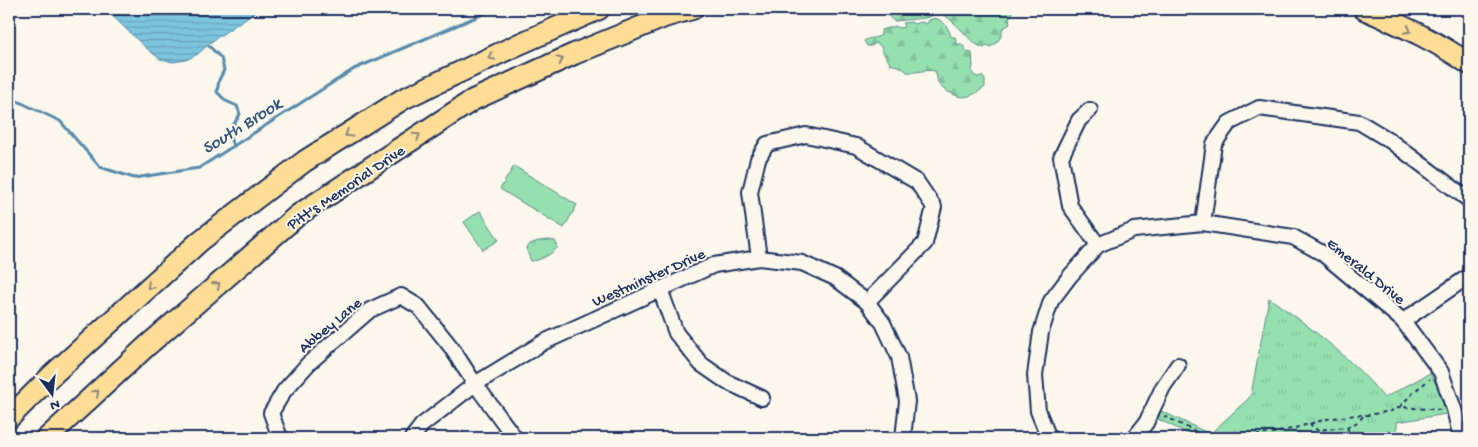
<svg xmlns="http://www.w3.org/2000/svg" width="1478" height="447" viewBox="0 0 1478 447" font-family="'Gochi Hand',sans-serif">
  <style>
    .forest { fill: url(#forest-firs); stroke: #588887 }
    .park { fill: url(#park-tufts); stroke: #588887 }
    .pitch { fill: #96e0b0; stroke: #588887 }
    .water { fill: url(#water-rules); stroke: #5689ab }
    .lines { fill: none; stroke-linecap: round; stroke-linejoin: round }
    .stream { stroke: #5689ab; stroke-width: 3 }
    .minor-casing { stroke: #1b2f5e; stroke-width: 18 }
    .highway-casing { stroke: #1b2f5e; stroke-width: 24 }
    .path { stroke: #1b2f5e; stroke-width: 2; stroke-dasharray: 4 4; stroke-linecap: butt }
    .minor { stroke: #fbf7ec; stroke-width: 14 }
    .highway { stroke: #fede96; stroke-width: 20 }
    .oneway { stroke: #8c867a }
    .labels { text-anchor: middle; stroke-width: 4; stroke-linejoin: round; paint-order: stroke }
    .street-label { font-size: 16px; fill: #1b2f5e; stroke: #fbf7ec }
    .water-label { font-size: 18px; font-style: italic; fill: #34547e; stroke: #fbf7ec }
  </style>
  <defs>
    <pattern id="forest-firs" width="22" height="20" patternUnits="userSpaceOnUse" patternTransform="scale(1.25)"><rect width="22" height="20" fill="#96e0b0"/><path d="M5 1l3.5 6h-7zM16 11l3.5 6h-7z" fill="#81c09a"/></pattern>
    <pattern id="park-tufts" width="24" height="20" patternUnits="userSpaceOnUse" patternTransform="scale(1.25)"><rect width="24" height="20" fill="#96e0b0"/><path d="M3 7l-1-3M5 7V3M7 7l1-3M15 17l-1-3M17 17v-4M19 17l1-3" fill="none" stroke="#81c09a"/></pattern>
    <pattern id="water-rules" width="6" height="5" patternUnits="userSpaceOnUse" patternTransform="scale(1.25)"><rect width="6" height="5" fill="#7dc5de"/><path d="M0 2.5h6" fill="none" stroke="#66a0b7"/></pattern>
  </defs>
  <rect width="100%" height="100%" fill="#fbf7ec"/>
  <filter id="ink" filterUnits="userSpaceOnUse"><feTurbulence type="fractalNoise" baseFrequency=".02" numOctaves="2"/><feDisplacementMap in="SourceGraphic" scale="10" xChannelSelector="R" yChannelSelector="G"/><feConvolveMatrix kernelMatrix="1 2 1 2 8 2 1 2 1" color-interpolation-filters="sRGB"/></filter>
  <g filter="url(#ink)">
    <!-- forest -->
    <g class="forest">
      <path d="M890 9 894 10 896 9H1013L1012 14 1009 18 1010 24 1002 29C1003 36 997 44 990 47L988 45 984 48C971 44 963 30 953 22 949 18 944 15 939 13L925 18 895 21C890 19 888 16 887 11Z"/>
      <path d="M935 18C944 21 949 28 951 37H955L957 44H962L967 52 972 53C973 58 972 62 973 66L972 70 973 75 978 77 982 76 985 80V87C974 95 964 101 951 93 947 92 943 89 940 86 936 82 938 76 935 71 926 69 917 73 907 72L901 67 890 64C887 57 882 53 881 46L876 43 871 46H867L864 41C870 37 875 39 881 35V30C886 28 892 28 895 26L900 28 904 27 903 23 911 22 914 24 921 22 927 24 929 20Z"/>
    </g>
    <!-- park -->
    <g class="park">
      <path d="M548 240 555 241 558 247C552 254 540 261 531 261L526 248C531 241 540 241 548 240Z"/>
      <path d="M1269 298C1308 325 1354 360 1384 398L1430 373 1440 392 1446 414 1397 422V438H1197L1158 419 1161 411 1210 434 1248 399 1251 395Z"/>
    </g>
    <!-- pitch -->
    <g class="pitch">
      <path d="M514 166 577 205 564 228 500 189Z"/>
      <path d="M480 211 499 240 483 250 464 222Z"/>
    </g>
    <!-- water -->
    <path class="water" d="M105 9H259L211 42 198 54 186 60 173 62 160 59 146 48Z"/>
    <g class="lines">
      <!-- stream -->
      <g class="stream">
        <path d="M208 45 221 58 224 70 219 80 217 92 226 101 237 106 240 114C234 125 225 134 234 146"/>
        <path d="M9 97 60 121 100 167 134 178 199 168 354 69 495 9"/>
      </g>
      <!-- minor casing -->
      <g class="minor-casing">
        <g id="minor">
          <path d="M1090 110 1079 120 1061 157 1070 206 1098 245"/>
          <path d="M1203 223 1214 144 1229 123 1259 108 1359 122 1389 140 1469 200"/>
          <path d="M759 258 750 192 758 159 767 144 806 135 856 146 917 182 934 207 925 243 867 302"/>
          <path d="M660 289 676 333 701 364 727 382 762 398"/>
          <path d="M1403 321 1469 276"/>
          <path d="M282 438 279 435 271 413 284 391 309 363 370 310 401 296 419 307 451 347 475 384 515 438"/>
          <path d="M412 438 422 425 475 384 544 342 714 265 759 258 802 263 835 278 867 302 883 323 899 357 907 401 903 438"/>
          <path d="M1049 438 1038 411 1035 375 1041 332 1051 301 1070 276 1098 245 1134 230 1203 223 1293 237 1322 253 1403 321 1441 372 1454 409 1461 438"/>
          <path d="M1134 438 1146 423 1163 387 1178 365"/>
        </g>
      </g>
      <!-- highway casing -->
      <g class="highway-casing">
        <g id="highway">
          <path d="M1364 9C1400 25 1437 41 1469 64"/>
          <path d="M9 418 50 377 200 241 305 161 403 99 517 45 599 9"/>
          <path d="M47 438 148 345 298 215 473 100 574 54 667 16 692 9"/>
        </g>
      </g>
      <!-- path -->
      <g class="path">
        <path d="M1400 407 1402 404 1416 390 1430 379"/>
        <path d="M1164 416 1209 438"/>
        <path d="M1310 423 1313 428 1318 430 1347 427 1358 422 1364 415"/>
        <path d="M1347 427 1352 438"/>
        <path d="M1240 438 1284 431 1327 419 1356 415H1368L1391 411 1400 407 1442 410"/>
      </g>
      <!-- minor -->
      <use href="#minor" class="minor"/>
      <!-- highway -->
      <use href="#highway" class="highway"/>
    </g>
    <!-- one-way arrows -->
    <defs><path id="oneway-chevron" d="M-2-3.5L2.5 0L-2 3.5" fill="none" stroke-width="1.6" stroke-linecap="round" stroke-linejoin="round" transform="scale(1.25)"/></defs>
    <g class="oneway">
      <use href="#oneway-chevron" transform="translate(1408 30) rotate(27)"/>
      <use href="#oneway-chevron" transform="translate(491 57) rotate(154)"/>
      <use href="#oneway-chevron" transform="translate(560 60) rotate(-25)"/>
      <use href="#oneway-chevron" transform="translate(348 134) rotate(148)"/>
      <use href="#oneway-chevron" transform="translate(417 136) rotate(-33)"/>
      <use href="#oneway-chevron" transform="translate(217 285) rotate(-41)"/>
      <use href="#oneway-chevron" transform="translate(150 286) rotate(138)"/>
      <use href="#oneway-chevron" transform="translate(96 393) rotate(-43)"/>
    </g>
  </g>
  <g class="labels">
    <!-- street labels -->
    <g class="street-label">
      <text transform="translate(345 186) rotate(-34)" y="6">Pitt's Memorial Drive</text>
      <text transform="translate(1367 270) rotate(39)" y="6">Emerald Drive</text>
      <text transform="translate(648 276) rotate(-24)" y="6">Westminster Drive</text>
      <text transform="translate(329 324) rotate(-40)" y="6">Abbey Lane</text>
    </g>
    <!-- water labels -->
    <g class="water-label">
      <text transform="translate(241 125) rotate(-32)" y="6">South Brook</text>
    </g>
  </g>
  <!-- margin -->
  <rect width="1478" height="447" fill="none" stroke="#fbf7ec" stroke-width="30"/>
  <rect x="15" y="15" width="1448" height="417" fill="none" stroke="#1b2f5e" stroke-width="2" filter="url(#ink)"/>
  <!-- north arrow -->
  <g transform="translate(52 394) rotate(165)" stroke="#fbf7ec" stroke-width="4" paint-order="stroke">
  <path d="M0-4L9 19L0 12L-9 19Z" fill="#1b2f5e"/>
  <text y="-8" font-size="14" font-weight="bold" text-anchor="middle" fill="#1b2f5e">N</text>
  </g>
</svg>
